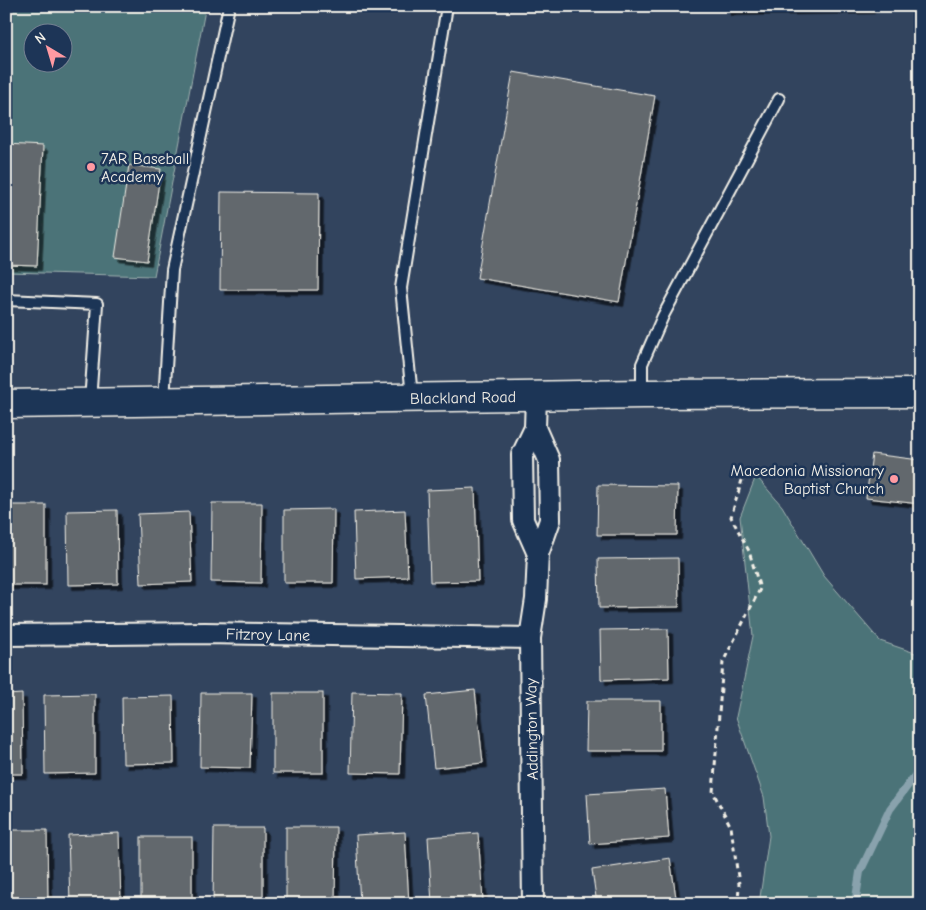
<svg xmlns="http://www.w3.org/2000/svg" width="926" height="910" viewBox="0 0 926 910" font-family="'Comic Neue',sans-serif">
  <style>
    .green { fill: #4b7378; stroke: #a0b2b0; fill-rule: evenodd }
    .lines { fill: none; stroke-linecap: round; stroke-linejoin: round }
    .stream { stroke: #89a2ad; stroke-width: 8 }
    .building { fill: #62686d; stroke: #f4f1e8; filter: url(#shadow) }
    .lane-casing { stroke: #f4f1e8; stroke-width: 14 }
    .street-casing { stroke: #f4f1e8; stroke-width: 24 }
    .secondary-casing { stroke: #f4f1e8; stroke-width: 31 }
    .path { stroke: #f4f1e8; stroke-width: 3; stroke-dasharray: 5 4; stroke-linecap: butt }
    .lane { stroke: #1d3557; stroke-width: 10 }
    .street { stroke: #1d3557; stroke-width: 20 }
    .secondary { stroke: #1d3557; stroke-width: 28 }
    .poi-dot { fill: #ff9aa2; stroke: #1d3557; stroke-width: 2 }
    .labels { text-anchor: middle; stroke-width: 5; stroke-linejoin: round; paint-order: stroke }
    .poi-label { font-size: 16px; fill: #f4f1e8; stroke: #1d3557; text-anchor: start }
    .street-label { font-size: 16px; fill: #f4f1e8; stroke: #1d3557 }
  </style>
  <defs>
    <filter id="shadow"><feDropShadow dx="4.5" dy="4.5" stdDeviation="0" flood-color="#0009"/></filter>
  </defs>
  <rect width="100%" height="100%" fill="#32445e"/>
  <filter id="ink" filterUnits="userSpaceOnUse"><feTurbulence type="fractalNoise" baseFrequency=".02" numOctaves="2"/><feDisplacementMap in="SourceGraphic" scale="10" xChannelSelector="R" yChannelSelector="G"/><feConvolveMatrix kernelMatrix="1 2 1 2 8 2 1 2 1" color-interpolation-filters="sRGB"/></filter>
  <g filter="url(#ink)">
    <!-- green -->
    <g class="green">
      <path d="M6 6H154L205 10 154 276 6 272ZM32 32H62V62H32Z"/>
      <path d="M756 476 782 506 824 576 880 641 918 654 920 653V904H759L769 836 764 797 736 717 753 636 740 517Z"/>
    </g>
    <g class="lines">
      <!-- stream -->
      <path class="stream" d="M855 904 860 872 890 809 920 769"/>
    </g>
    <!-- building -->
    <g class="building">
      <path d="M726 6H870V9L726 11Z"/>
      <path d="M513 72 655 96 619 302 477 278Z"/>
      <path d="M6 144 43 146 37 266 6 265Z"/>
      <path d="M129 165 161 169 147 261 115 257Z"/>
      <path d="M221 192 319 193 318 290H220Z"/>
      <path d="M872 454 920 460V504L866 498Z"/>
      <path d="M598 485 678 486 677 535H597Z"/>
      <path d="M475 488 478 581 430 582 427 490Z"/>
      <path d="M212 503H262L261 583 211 582Z"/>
      <rect x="6" y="505" width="40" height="80"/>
      <path d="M334 509 333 583H284V510Z"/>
      <path d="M117 510 118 584 68 585 67 511Z"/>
      <path d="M405 510 408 577 356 579 354 512Z"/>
      <path d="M189 512 192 582 141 584 138 514Z"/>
      <path d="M678 558 679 607 599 608 598 559Z"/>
      <path d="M668 629 669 678 601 680 600 630Z"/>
      <path d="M475 690 483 763 434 768 426 695Z"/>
      <path d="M352 692 402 693 400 774 350 773Z"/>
      <path d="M201 693H252L250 768 200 767Z"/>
      <rect x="273" y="693" width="50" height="80"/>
      <path d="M22 694 23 774H6V695Z"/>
      <path d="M95 694V773L45 774 44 695Z"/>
      <path d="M173 696 174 763 123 764 122 697Z"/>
      <path d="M587 701H661V751H586Z"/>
      <path d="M665 789 669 838 590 844 587 794Z"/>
      <path d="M286 827H336L335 904H286Z"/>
      <path d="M214 828H263V904H213Z"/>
      <path d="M6 830H47L48 904H6Z"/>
      <path d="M405 832 409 904H360L356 835Z"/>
      <path d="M119 833 121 904H70L68 835Z"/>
      <path d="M478 833 483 901 432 904 428 837Z"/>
      <rect x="141" y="837" width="51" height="67"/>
      <path d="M670 858 677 904H597L592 870Z"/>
    </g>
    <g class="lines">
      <!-- lane casing -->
      <g class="lane-casing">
        <g id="lane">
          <path d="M6 300 97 304 90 402"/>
          <path d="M642 393V364L663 316 779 99"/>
          <path d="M412 396 401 288 447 6"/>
          <path d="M164 401 172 270 229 6"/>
        </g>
      </g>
      <!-- street casing -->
      <g class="street-casing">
        <g id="street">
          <path d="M536 396 535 428 522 455 523 520 538 554"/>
          <path d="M6 635 205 633 530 638"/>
          <path d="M533 904 530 638 536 599 538 554 550 520 549 460 535 428"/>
        </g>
      </g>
      <!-- secondary casing -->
      <g class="secondary-casing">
        <path id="secondary" d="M6 404 642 394 920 393"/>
      </g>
      <!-- path -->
      <path class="path" d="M738 904 739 884 731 827 713 792 723 662 760 589 749 551 731 517 742 480"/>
      <!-- lane -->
      <use href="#lane" class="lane"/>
      <!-- street -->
      <use href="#street" class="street"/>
      <!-- secondary -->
      <use href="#secondary" class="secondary"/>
    </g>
  </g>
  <!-- markers -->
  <g class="poi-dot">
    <circle cx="91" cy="167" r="5"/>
    <circle cx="894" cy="479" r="5"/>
  </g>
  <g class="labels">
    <!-- poi labels -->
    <g class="poi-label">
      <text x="101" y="164">7AR Baseball<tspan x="101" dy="18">Academy</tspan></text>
      <text x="884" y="476" text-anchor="end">Macedonia Missionary<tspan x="884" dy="18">Baptist Church</tspan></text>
    </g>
    <!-- street labels -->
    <g class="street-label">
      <text transform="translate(463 397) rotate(-1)" y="6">Blackland Road</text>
      <text transform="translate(268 634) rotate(1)" y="6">Fitzroy Lane</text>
      <text transform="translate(531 729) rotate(-91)" y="6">Addington Way</text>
    </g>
  </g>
  <!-- margin -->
  <rect width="926" height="910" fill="none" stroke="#1d3557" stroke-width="25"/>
  <rect x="12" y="12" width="901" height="885" fill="none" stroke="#f4f1e8" stroke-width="2" filter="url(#ink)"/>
  <!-- north arrow -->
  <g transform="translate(48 48) rotate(322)"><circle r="24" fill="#1d3557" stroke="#738091"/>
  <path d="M0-4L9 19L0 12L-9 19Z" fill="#ff9aa2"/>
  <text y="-8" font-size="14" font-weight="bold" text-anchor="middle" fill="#f4f1e8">N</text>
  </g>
</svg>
